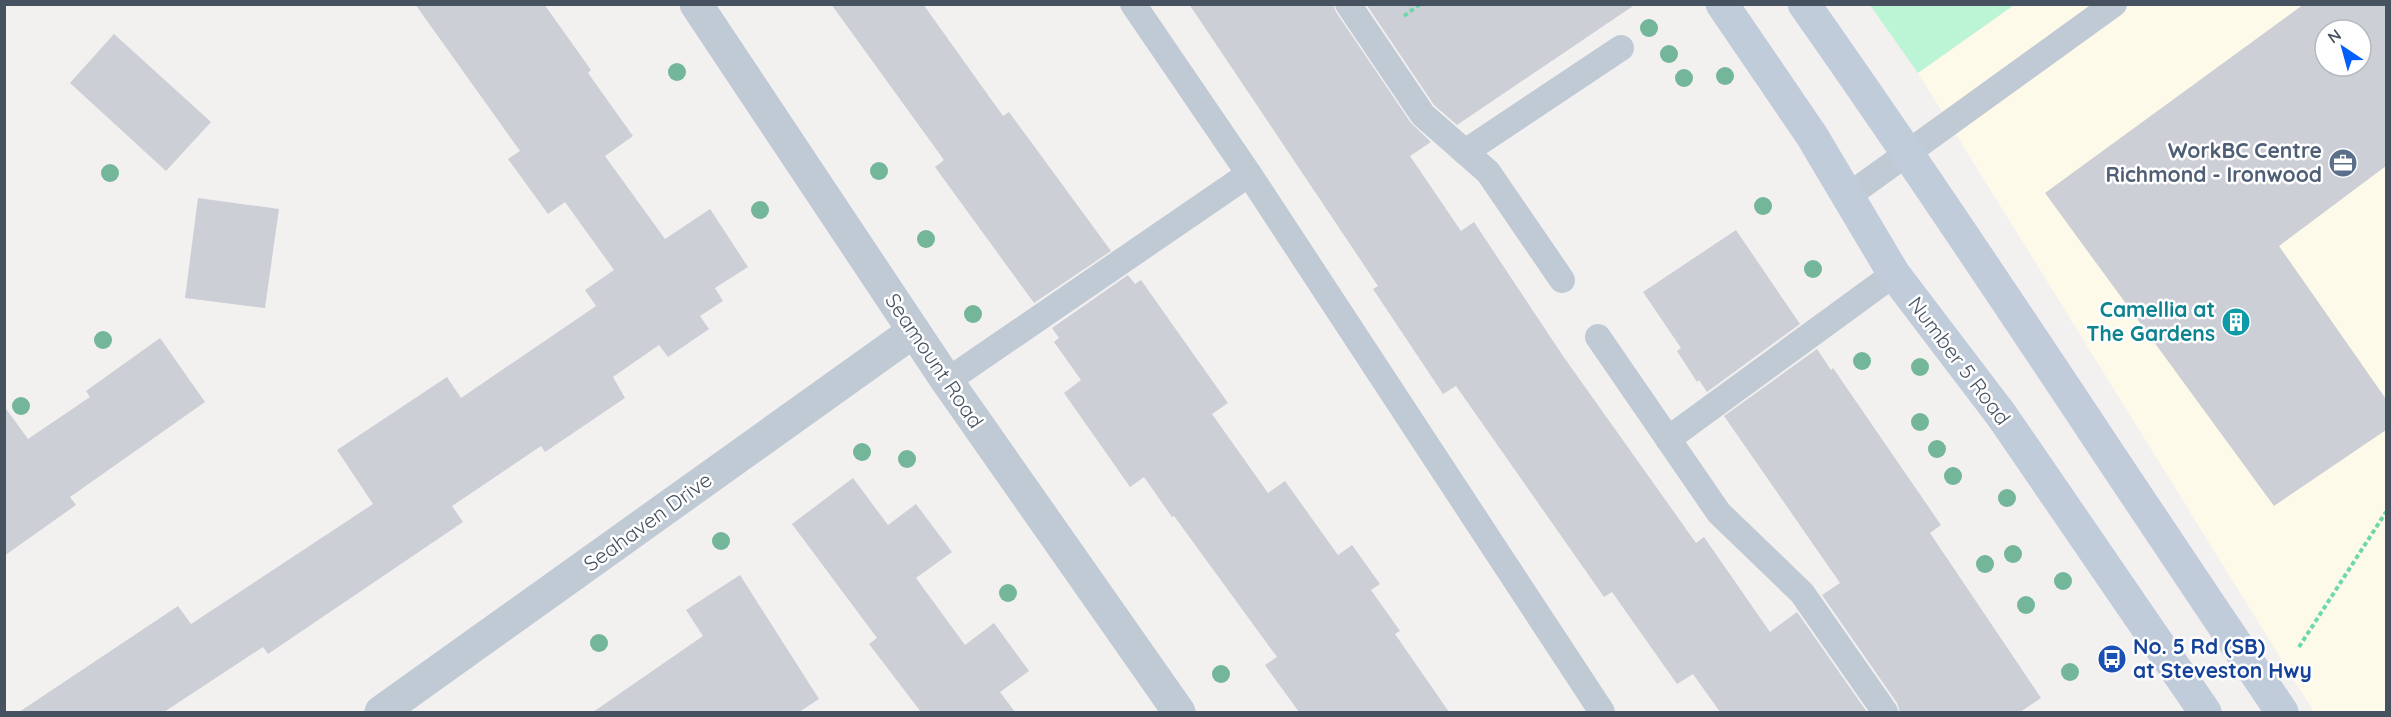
<svg xmlns="http://www.w3.org/2000/svg" width="2391" height="717" viewBox="0 0 2391 717" font-family="Quicksand,sans-serif">
  <style>
    .commercial { fill: #fefae9; fill-rule: evenodd }
    .green { fill: #bbf5d5 }
    .building { fill: #cccfd6; fill-rule: evenodd }
    .lines { fill: none; stroke-linecap: round; stroke-linejoin: round }
    .path { stroke: #6ed7ab; stroke-width: 4; stroke-dasharray: 4.5 3; stroke-linecap: butt }
    .lane { stroke: #c0cad4; stroke-width: 26 }
    .street { stroke: #c0cad4; stroke-width: 33 }
    .secondary { stroke: #c1ccdb; stroke-width: 33 }
    .tree { fill: #74b699 }
    .labels { text-anchor: middle; stroke-width: 5; stroke-linejoin: round; paint-order: stroke }
    .service-label { font-size: 21px; font-weight: bold; fill: #4e5e75; stroke: #fff; text-anchor: end }
    .culture-label { font-size: 21px; font-weight: bold; fill: #0d838f; stroke: #fff; text-anchor: end }
    .street-label { font-size: 21px; fill: #465260; stroke: #fff }
    .transit-label { font-size: 21px; font-weight: bold; fill: #164399; stroke: #fff; text-anchor: start }
  </style>
  <rect width="100%" height="100%" fill="#f3f0f0"/>
  <!-- commercial -->
  <path class="commercial" d="M2014 5H2386V712H2314L1918 73ZM2325 30H2361V66H2325Z"/>
  <!-- green -->
  <path class="green" d="M1870 5H2014L1918 73Z"/>
  <!-- building -->
  <g class="building">
    <path d="M415 4H544L591 70 588 73 633 136 605 156 665 239 710 209 748 267 715 288 723 301 700 316 709 329 668 357 659 345 613 377 625 398 545 452 541 446 452 506 463 522 268 654 263 647 164 712H19L178 606 191 624 373 504 337 450 447 377 461 398 596 306 585 290 614 270 565 202 548 214 508 159 520 151Z"/>
    <path d="M831 4H923L1003 116 1009 112 1111 251 1034 303 935 167 944 160Z"/>
    <path d="M1189 4H1333L1336 12 1411 123 1431 142 1410 156 1461 231 1474 222 1563 356 1696 543 1704 537 1770 632 1797 612 1867 712H1720L1693 674 1677 684 1612 592 1604 597 1456 386 1443 394 1373 289 1378 286Z"/>
    <path d="M1366 4H1636L1457 125 1434 105Z"/>
    <path d="M2304 4H2386V166L2279 246 2386 399V430L2274 506 2045 193ZM2325 30H2361V66H2325Z"/>
    <path d="M114 34 211 122 166 171 70 83Z"/>
    <path d="M198 198 279 209 265 308 185 298Z"/>
    <path d="M1736 230 1800 324 1707 392 1699 380 1697 382 1677 351 1681 348 1643 292Z"/>
    <path d="M1128 275 1135 284 1141 280 1228 403 1212 414 1268 493 1285 481 1338 555 1352 545 1380 584 1371 590 1400 631 1395 634 1449 712H1299L1265 665 1277 657 1174 516 1172 517 1144 477 1130 487 1064 393 1081 380 1054 342 1059 338 1052 328Z"/>
    <path d="M160 338 205 402 70 497 76 505 4 556V406L28 439 90 397 86 391Z"/>
    <path d="M1817 349 1831 370 1833 368 1941 525 1930 533 2041 698 2020 712H1900L1897 703 1822 595 1840 583 1724 416Z"/>
    <path d="M853 478 888 525 916 504 952 552 916 578 965 645 994 623 1029 671 1000 692 1015 712H921L869 644 877 638 792 524Z"/>
    <path d="M740 575 819 699 799 712H593L703 636 686 610Z"/>
  </g>
  <g class="lines">
    <!-- path -->
    <g class="path">
      <path d="M1404 16 1420 4"/>
      <path d="M2299 647 2386 512"/>
    </g>
    <!-- lane -->
    <g class="lane">
      <path d="M1133 4 1249 174 1602 712"/>
      <path d="M1348 4 1423 115 1488 172 1562 280"/>
      <path d="M1465 152 1621 48"/>
      <path d="M1848 196 2114 4"/>
      <path d="M1598 337 1719 513 1802 593 1885 712"/>
      <path d="M947 381 1249 174"/>
      <path d="M1668 439 1894 274"/>
    </g>
    <!-- street -->
    <g class="street">
      <path d="M696 4 947 381 1179 712"/>
      <path d="M381 712 914 331"/>
    </g>
    <!-- secondary -->
    <g class="secondary">
      <path d="M1722 4 1812 136 1894 274 2002 416 2205 712"/>
      <path d="M1804 4C1968 237 2122 477 2282 712"/>
    </g>
  </g>
  <!-- trees -->
  <g class="tree">
    <circle cx="1649" cy="28" r="9"/>
    <circle cx="1669" cy="54" r="9"/>
    <circle cx="677" cy="72" r="9"/>
    <circle cx="1725" cy="76" r="9"/>
    <circle cx="1684" cy="78" r="9"/>
    <circle cx="879" cy="171" r="9"/>
    <circle cx="110" cy="173" r="9"/>
    <circle cx="1763" cy="206" r="9"/>
    <circle cx="760" cy="210" r="9"/>
    <circle cx="926" cy="239" r="9"/>
    <circle cx="1813" cy="269" r="9"/>
    <circle cx="973" cy="314" r="9"/>
    <circle cx="103" cy="340" r="9"/>
    <circle cx="1862" cy="361" r="9"/>
    <circle cx="1920" cy="367" r="9"/>
    <circle cx="21" cy="406" r="9"/>
    <circle cx="1920" cy="422" r="9"/>
    <circle cx="1937" cy="449" r="9"/>
    <circle cx="862" cy="452" r="9"/>
    <circle cx="907" cy="459" r="9"/>
    <circle cx="1953" cy="476" r="9"/>
    <circle cx="2007" cy="498" r="9"/>
    <circle cx="721" cy="541" r="9"/>
    <circle cx="2013" cy="554" r="9"/>
    <circle cx="1985" cy="564" r="9"/>
    <circle cx="2063" cy="581" r="9"/>
    <circle cx="1008" cy="593" r="9"/>
    <circle cx="2026" cy="605" r="9"/>
    <circle cx="599" cy="643" r="9"/>
    <circle cx="2070" cy="672" r="9"/>
    <circle cx="1221" cy="674" r="9"/>
  </g>
  <!-- icons -->
  <defs>
    <g id="office-disc" transform="scale(1.5)"><circle r="9.5" fill="#5c6f8a" stroke="#fff"/><path d="M-6-3h4V-5.5h4V-3h4V5H-6ZM-1-4.5V-3h2v-1.5ZM-6 0V1H6V0Z" fill="#fff"/></g>
    <g id="building-disc" transform="scale(1.5)"><circle r="9.5" fill="#0f9aa8" stroke="#fff"/><path d="M-4-6H4V6H1V3H-1V6H-4ZM-2.5-4.3h1.7v1.8h-1.7ZM.8-4.3h1.7v1.8H.8ZM-2.5-1h1.7V.8h-1.7ZM.8-1h1.7V.8H.8Z" fill="#fff"/></g>
    <g id="bus-disc" transform="scale(1.5)"><circle r="9.5" fill="#1a4fb4" stroke="#fff"/><path d="M-5-6H5V4H4V6H2V4H-2V6H-4V4H-5ZM-3.5-4V0h7V-4ZM-3.5 1.2v1.5H-2V1.2ZM2 1.2v1.5H3.5V1.2Z" fill="#fff"/></g>
  </defs>
  <g fill-rule="evenodd">
    <use href="#office-disc" x="2343" y="163"/>
    <use href="#building-disc" x="2236" y="322"/>
    <use href="#bus-disc" x="2112" y="659"/>
  </g>
  <g class="labels">
    <!-- service labels -->
    <g class="service-label">
      <text x="2322" y="158">WorkBC Centre<tspan x="2322" dy="24">Richmond - Ironwood</tspan></text>
    </g>
    <!-- culture labels -->
    <g class="culture-label">
      <text x="2215" y="317">Camellia at<tspan x="2215" dy="24">The Gardens</tspan></text>
    </g>
    <!-- street labels -->
    <g class="street-label">
      <text transform="translate(934 361) rotate(56)" y="7">Seamount Road</text>
      <text transform="translate(1959 361) rotate(53)" y="7">Number 5 Road</text>
      <text transform="translate(648 522) rotate(-36)" y="7">Seahaven Drive</text>
    </g>
    <!-- transit labels -->
    <g class="transit-label">
      <text x="2133" y="654">No. 5 Rd (SB)<tspan x="2133" dy="24">at Steveston Hwy</tspan></text>
    </g>
  </g>
  <!-- border -->
  <rect width="2391" height="717" fill="none" stroke="#465260" stroke-width="12"/>
  <!-- north arrow -->
  <g transform="translate(2343 48) rotate(324)"><circle r="28" fill="#ffffff" stroke="#b5babf" stroke-width="1.5"/>
  <path d="M0-4.5L10 22L0 15L-10 22Z" fill="#045ef9"/>
  <text y="-9" font-size="16" font-weight="bold" text-anchor="middle" fill="#465260">N</text>
  </g>
</svg>
